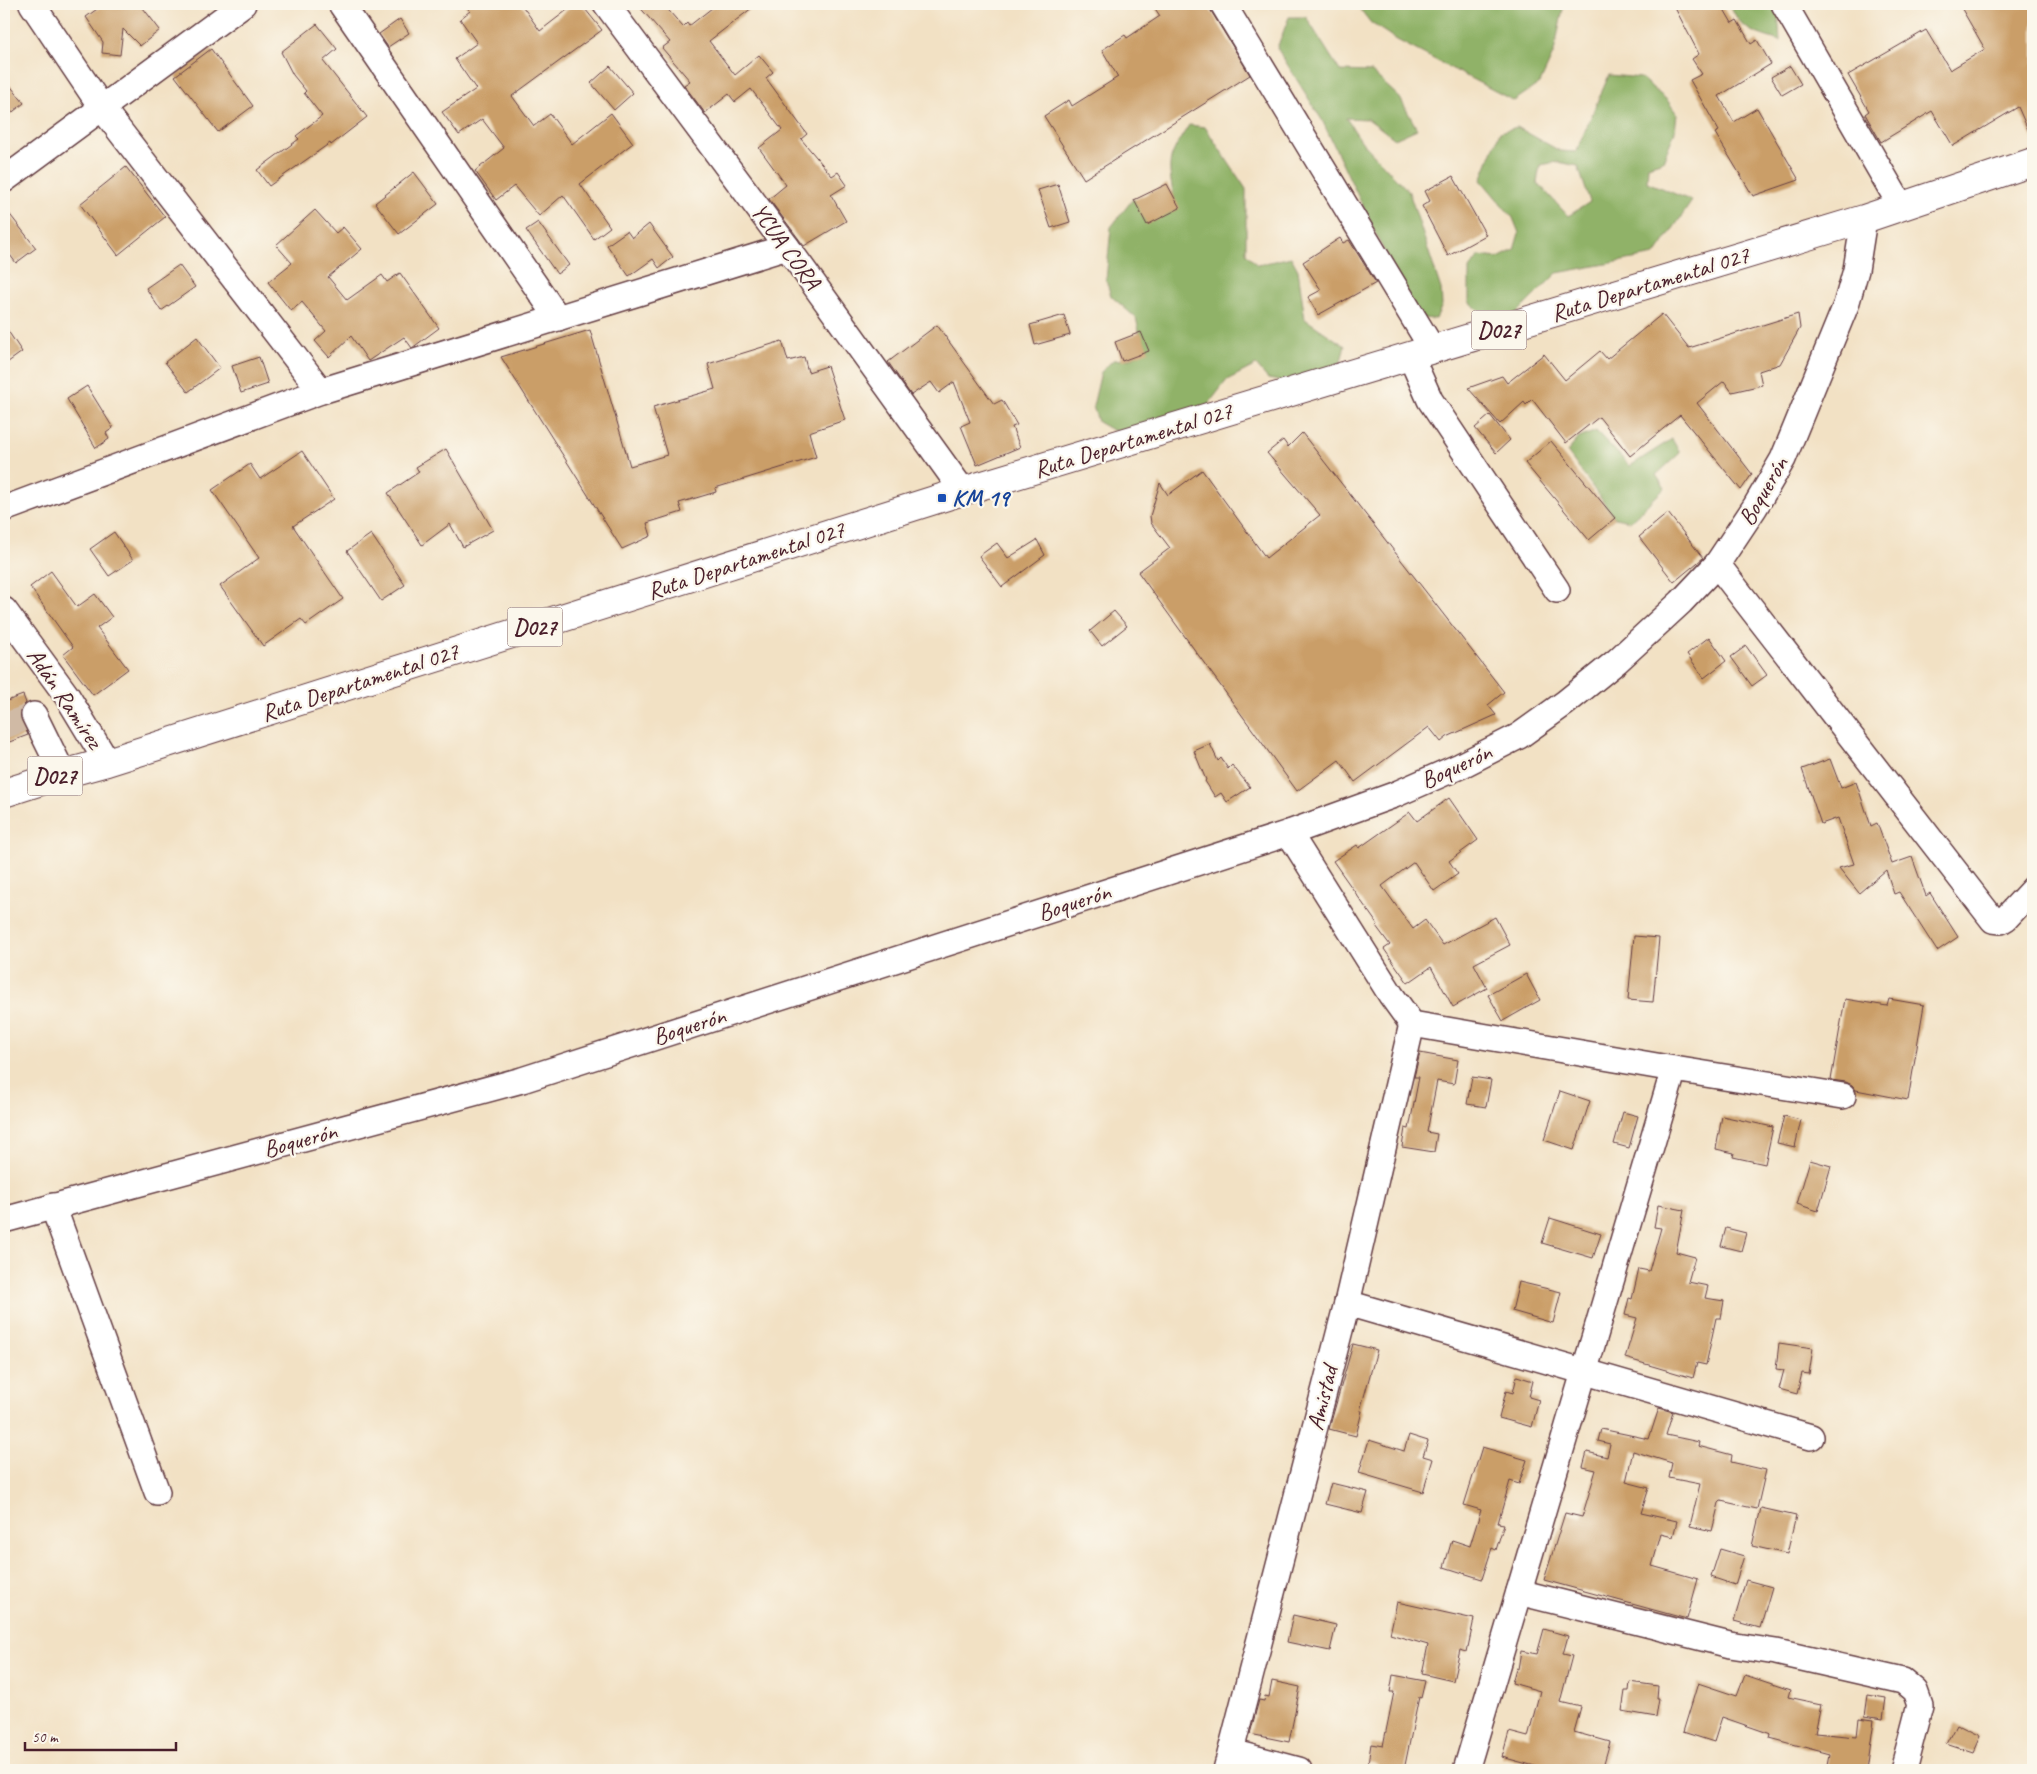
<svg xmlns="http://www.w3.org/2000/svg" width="2037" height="1774" viewBox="0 0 2037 1774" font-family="Caveat,sans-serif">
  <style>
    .forest { fill: #90b267; stroke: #6d6849; fill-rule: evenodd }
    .building { fill: #ca9e68 }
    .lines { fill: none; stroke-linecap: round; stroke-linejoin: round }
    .minor-tunnel { stroke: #d0baa5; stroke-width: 25; stroke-dasharray: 25 12; stroke-linecap: butt }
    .minor-casing { stroke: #633c42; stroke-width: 28 }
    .major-casing { stroke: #633c42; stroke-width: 30 }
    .minor { stroke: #fff; stroke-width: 25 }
    .major { stroke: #fff; stroke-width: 28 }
    .transit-dot { fill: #1a4fb4; stroke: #fbf7ec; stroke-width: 2 }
    .labels { text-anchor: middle; stroke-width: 4.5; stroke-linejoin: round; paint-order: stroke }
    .shield { fill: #fbf7ec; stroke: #7f6065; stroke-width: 1 }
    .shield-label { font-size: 22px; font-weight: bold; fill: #4a1f2b }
    .street-label { font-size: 24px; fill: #4a1f2b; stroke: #fbf7ec }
    .transit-label { font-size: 24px; font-weight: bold; fill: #164399; stroke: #fbf7ec; text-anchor: start }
  </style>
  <rect width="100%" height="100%" fill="#fbf7ec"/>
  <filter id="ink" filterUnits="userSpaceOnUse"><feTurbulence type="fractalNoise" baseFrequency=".02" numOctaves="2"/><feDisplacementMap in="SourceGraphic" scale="10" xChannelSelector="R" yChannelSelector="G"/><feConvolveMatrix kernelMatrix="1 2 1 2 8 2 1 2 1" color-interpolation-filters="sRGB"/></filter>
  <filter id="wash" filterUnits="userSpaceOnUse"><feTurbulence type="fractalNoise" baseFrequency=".0096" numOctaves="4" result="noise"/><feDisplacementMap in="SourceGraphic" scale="20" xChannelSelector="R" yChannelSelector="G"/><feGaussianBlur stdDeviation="1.12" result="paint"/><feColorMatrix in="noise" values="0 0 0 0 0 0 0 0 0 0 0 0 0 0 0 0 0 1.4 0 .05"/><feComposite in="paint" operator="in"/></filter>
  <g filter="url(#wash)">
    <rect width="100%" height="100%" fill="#f2e1c4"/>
    <!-- forest -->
    <g class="forest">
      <path d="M1356 4H1564L1554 52 1540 83 1514 101 1397 40 1371 23Z"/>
      <path d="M1729 4H1773L1778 11 1780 41C1752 32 1743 32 1729 4Z"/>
      <path d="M1289 17H1306L1340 71 1372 72 1400 98 1417 129 1395 139 1368 119 1346 118 1362 142 1409 192 1441 289 1442 305 1436 319 1420 318 1402 289 1322 120 1277 48Z"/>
      <path d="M1609 75 1641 78 1667 100 1677 114 1675 131 1663 161 1648 166 1647 182 1692 201 1655 255 1557 273 1511 319 1494 323 1469 302V269L1479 256 1498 258 1514 250 1519 233 1513 218 1481 180 1500 132 1517 127 1560 151 1576 152ZM1558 162 1578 166 1590 202 1568 216 1537 182 1540 165Z"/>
      <path d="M1189 125 1205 127 1246 189V253L1257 265 1291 257 1298 270 1305 319 1345 346 1341 361 1333 376 1301 385 1268 379 1256 365 1227 380 1207 406 1129 433 1112 430 1098 422 1093 406 1101 372 1113 360 1130 359 1144 351 1136 318 1111 296 1106 280 1111 227 1133 199 1162 214 1175 203C1167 161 1166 161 1189 125Z"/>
      <path d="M1596 431 1630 466 1672 439 1680 453 1656 475 1665 488 1630 521 1615 518 1567 452 1579 438Z"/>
    </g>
    <g id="blocks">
      <!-- building -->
      <g class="building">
        <path d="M104 4H140L160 30 140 46 123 29 120 55 102 53 103 42 86 17Z"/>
        <path d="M464 4H521L540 31 575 4H581L602 30 512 96 534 126 550 114 572 144 611 113 633 143 580 184 610 227 594 239 563 195 539 216 514 186 496 200 475 171 504 148 482 119 459 135 442 112 476 89 455 59 477 43 460 19 470 11Z"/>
        <path d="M637 4H663L683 27 687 23 689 26 717 4H757L709 41 735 75 759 55 773 72 766 78 807 134 801 139 832 176 838 172 847 185 831 195 846 221 804 246 769 199 786 185 759 148 782 130 751 89 735 102 729 94 705 113 684 85 690 81 662 48 670 42Z"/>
        <path d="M1152 4H1208L1211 11 1250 75 1084 179 1044 116 1069 100 1072 106 1118 77 1102 50 1125 35 1127 38 1160 16Z"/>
        <path d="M1673 4H1721L1732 23 1737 20 1751 44 1757 40 1771 64 1719 96 1734 122 1757 108 1799 180 1753 196 1715 133 1719 131 1690 80 1702 74 1692 59 1699 54Z"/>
        <path d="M1959 4H2033V141L2018 107 1953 146 1932 111 1881 142 1865 114 1869 111 1848 75 1926 30 1950 70 1985 49Z"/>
        <path d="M400 19 409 33 388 47 379 34Z"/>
        <path d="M317 24 337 49 323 61 367 117 331 145 330 143 269 186 257 170 299 139 296 136 322 116 304 93 306 91 293 75 281 52Z"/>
        <path d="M211 49 253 106 218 132 175 76Z"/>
        <path d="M610 66 633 93 614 110 591 83Z"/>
        <path d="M1790 66 1801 84 1782 95 1771 77Z"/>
        <path d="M4 78 24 103 4 119Z"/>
        <path d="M126 167 165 217 118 255 80 204Z"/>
        <path d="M414 172 438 204 399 234 375 203Z"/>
        <path d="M1453 176 1486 235 1448 256 1422 206 1430 201 1425 191Z"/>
        <path d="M1058 184 1070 222 1051 228 1038 190Z"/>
        <path d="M1167 184 1180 208 1147 225 1134 200Z"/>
        <path d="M4 207 36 248 16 263 4 247Z"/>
        <path d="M315 210 336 233 343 227 362 249 328 277 347 300 382 275 387 282 400 273 439 328 412 348 404 337 368 361 351 336 329 357 315 341 326 331 302 302 291 311 268 282 292 263 276 245Z"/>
        <path d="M538 222 569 265 557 274 526 230Z"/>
        <path d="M649 224 673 257 659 268 653 259 629 276 607 245 627 231 632 238Z"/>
        <path d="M1340 238 1343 243 1349 240 1376 283 1318 315 1308 297 1321 290 1303 262Z"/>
        <path d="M179 265 195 287 161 311 146 288Z"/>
        <path d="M1662 314 1689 348 1798 314 1800 328 1780 364 1759 371 1762 385 1732 392 1724 381 1697 403 1752 474 1741 490 1680 415 1630 456 1599 417 1566 443 1532 399 1526 405 1524 402 1500 424 1468 388 1502 376 1507 383 1544 354 1565 380 1600 351 1607 359Z"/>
        <path d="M1064 315 1070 335 1035 345 1030 325Z"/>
        <path d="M4 325 22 352 4 365Z"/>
        <path d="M937 325 994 404 1002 400 1017 425 1012 427 1020 447 977 465 961 426 970 422 954 382 939 393 931 382 911 395 888 362Z"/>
        <path d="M590 330 630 466 667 455 653 407 715 389 708 364 782 341 788 361 804 357 808 372 827 366 845 420 809 432 816 457 715 488 716 492 679 503 682 512 647 523 651 536 622 549 501 357Z"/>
        <path d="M1141 332 1149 351 1122 361 1115 342Z"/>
        <path d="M197 337 220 368 188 392 165 362Z"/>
        <path d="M259 357 268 384 241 393 232 366Z"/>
        <path d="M87 386 113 428 106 433 109 439 96 448 67 399Z"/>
        <path d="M1490 415 1510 440 1496 453 1475 428Z"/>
        <path d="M1302 433 1504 692 1488 705 1496 715 1447 737 1441 742 1429 727 1355 782 1339 760 1297 791 1138 572 1170 548 1151 523 1150 516 1160 483 1168 495 1202 470 1266 558 1320 515 1267 453 1283 440 1288 447Z"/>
        <path d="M1551 441 1615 518 1589 540 1525 463Z"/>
        <path d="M446 449 493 530 463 547 450 524 422 545 388 493 419 472 416 467Z"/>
        <path d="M302 451 334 499 293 526 343 599 306 625 301 619 263 646 220 586 259 558 212 490 250 464 260 479Z"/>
        <path d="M1668 513 1703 558 1674 582 1639 537Z"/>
        <path d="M114 532 133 560 109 576 90 549Z"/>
        <path d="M371 534 405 585 381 601 347 551Z"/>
        <path d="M1037 540 1045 555 1002 587 979 556 997 543 1008 558Z"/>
        <path d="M51 571 77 607 95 594 112 617 97 628 128 669 93 695 63 655 73 647 30 587Z"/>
        <path d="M1114 611 1127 626 1102 646 1090 631Z"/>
        <path d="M1709 637 1726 661 1704 678 1687 654Z"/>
        <path d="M1746 646 1767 675 1752 686 1731 657Z"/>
        <path d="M23 695 26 703 22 707 20 715 28 735 4 744V702Z"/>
        <path d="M1210 744 1218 761 1221 758 1228 769 1232 765 1250 787 1227 802 1221 793 1215 797 1205 781 1206 780 1194 751Z"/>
        <path d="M1830 759 1841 788 1856 782 1871 826 1877 823 1892 864 1912 857 1926 896 1930 893 1958 937 1937 951 1899 892 1894 894 1886 870 1859 893 1839 868 1854 864 1838 818 1821 824 1802 769Z"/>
        <path d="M1449 798 1478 840 1449 861 1458 874 1434 891 1414 862 1382 886 1413 929 1425 920 1443 945 1495 917 1510 945 1474 964 1487 988 1453 1007 1431 967 1408 983 1384 949 1390 945 1376 926 1378 925 1333 861 1357 845 1359 848 1410 812 1417 821Z"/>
        <path d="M1634 936 1659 938 1653 1002 1628 1000Z"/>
        <path d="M1526 974 1540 1000 1503 1021 1488 995Z"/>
        <path d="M1845 999 1887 1006 1889 999 1924 1005 1908 1100 1856 1090 1852 1085 1846 1082 1831 1080Z"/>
        <path d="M1420 1053 1458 1060 1454 1084 1437 1081 1427 1132 1437 1134 1434 1152 1402 1147 1405 1128 1409 1129 1419 1077H1414Z"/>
        <path d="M1472 1077 1491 1080 1486 1107 1467 1104Z"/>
        <path d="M1560 1091 1590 1101 1574 1150 1544 1140Z"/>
        <path d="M1623 1112 1638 1116 1629 1148 1614 1144Z"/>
        <path d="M1722 1116 1773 1127 1765 1164 1733 1157 1734 1153 1716 1149Z"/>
        <path d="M1784 1116 1801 1120 1795 1147 1777 1143Z"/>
        <path d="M1810 1160 1831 1166 1818 1211 1797 1204Z"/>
        <path d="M1658 1205 1684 1210 1676 1252 1695 1257 1688 1282 1708 1286 1705 1298 1724 1301 1721 1318H1716L1706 1365 1697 1363 1693 1378 1625 1358 1637 1318 1625 1315 1629 1298 1632 1299 1639 1269 1649 1271 1661 1228 1654 1227Z"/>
        <path d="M1550 1218 1601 1234 1593 1258 1542 1243Z"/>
        <path d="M1726 1228 1746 1233 1741 1251 1721 1246Z"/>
        <path d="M1519 1282 1561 1292 1553 1323 1512 1311Z"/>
        <path d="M1779 1343 1813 1348 1809 1374 1802 1373 1797 1394 1779 1389 1784 1370 1776 1369Z"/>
        <path d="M1353 1344 1377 1350 1360 1411H1362L1356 1436 1329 1429Z"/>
        <path d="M1517 1376 1533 1381 1529 1397 1539 1400 1532 1427 1499 1418 1506 1391 1513 1393Z"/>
        <path d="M1659 1408 1673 1412 1666 1435 1699 1442 1698 1446 1732 1455 1731 1462 1766 1470 1757 1509 1721 1501 1719 1503 1712 1531 1690 1526 1700 1484 1669 1478 1672 1463 1633 1451 1626 1482 1649 1488 1641 1513 1677 1521 1673 1537 1661 1534 1652 1566 1698 1579 1687 1619 1544 1580 1565 1513 1582 1517 1596 1470 1583 1467 1587 1452 1607 1457 1610 1444 1598 1441 1601 1429 1649 1439Z"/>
        <path d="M1409 1435 1428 1441 1423 1456 1433 1459 1423 1492 1359 1473 1369 1440 1404 1451Z"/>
        <path d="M1482 1447 1527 1460 1519 1484 1510 1481 1498 1523 1504 1524 1496 1550 1492 1548 1482 1579 1444 1567 1452 1540 1470 1546 1481 1510 1464 1505Z"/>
        <path d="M1331 1483 1368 1492 1362 1513 1325 1504Z"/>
        <path d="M1761 1508 1796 1516 1787 1554 1752 1546Z"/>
        <path d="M1720 1549 1744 1556 1735 1585 1711 1577Z"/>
        <path d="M1746 1580 1772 1587 1760 1628 1734 1621Z"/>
        <path d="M1397 1602 1474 1619 1467 1652 1460 1650 1453 1681 1422 1674 1428 1645 1390 1634Z"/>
        <path d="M1293 1615 1336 1625 1330 1651 1287 1642Z"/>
        <path d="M1544 1629 1568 1636 1563 1654 1572 1656 1560 1702 1581 1707 1574 1732 1610 1742 1602 1770H1537L1538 1767 1502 1757 1509 1732 1528 1737 1540 1691 1512 1683 1516 1668 1518 1669 1521 1651 1537 1654Z"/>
        <path d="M1393 1675 1425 1681 1421 1698 1419 1697 1404 1770 1378 1768 1379 1765 1368 1763 1371 1744 1383 1746 1394 1692H1390Z"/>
        <path d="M1745 1675 1790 1690 1788 1697 1821 1704 1815 1733 1857 1737 1859 1718 1874 1720 1867 1770H1827L1830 1754 1770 1738 1771 1734 1722 1717 1714 1742 1683 1732 1698 1683 1737 1696Z"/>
        <path d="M1272 1681 1300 1687 1289 1742 1250 1734 1259 1700 1264 1701 1265 1696 1269 1697Z"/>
        <path d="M1630 1682 1658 1686 1657 1698H1659L1656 1717 1622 1711 1625 1691H1629Z"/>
        <path d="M1868 1695 1886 1698 1883 1719 1865 1716Z"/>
        <path d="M1956 1724 1980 1736 1973 1752 1946 1743Z"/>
      </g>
    </g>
  </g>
  <g filter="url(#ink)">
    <use href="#blocks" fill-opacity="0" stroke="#633c42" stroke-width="1"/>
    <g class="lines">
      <!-- minor-tunnel -->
      <path class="minor-tunnel" d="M4 726 31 716"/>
      <!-- minor casing -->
      <g class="minor-casing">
        <g id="minor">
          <path d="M32 4 102 108 321 391"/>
          <path d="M341 4 558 318"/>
          <path d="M606 4 787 247 963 491"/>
          <path d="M1223 4 1433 350"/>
          <path d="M1784 4 1901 206"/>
          <path d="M4 180 243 4"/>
          <path d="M1411 357 1430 400 1557 590"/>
          <path d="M4 509 321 391 787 247"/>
          <path d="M1717 564 1993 920 2001 921 2006 918 2033 889"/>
          <path d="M4 610 67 696 107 762"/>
          <path d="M34 715 63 774"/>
          <path d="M1289 833 1391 995 1412 1024 1674 1069 1843 1096"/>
          <path d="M53 1206 157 1492"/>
          <path d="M4 1220 522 1080 1289 833 1394 795 1460 766 1519 736 1565 703 1617 661 1681 602 1717 564 1755 507 1783 459 1846 305 1856 270 1864 219"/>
          <path d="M1347 1303 1811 1437"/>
          <path d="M1519 1592 1730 1645 1776 1652 1903 1681 1915 1691 1920 1705 1903 1770"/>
          <path d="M1231 1752 1299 1770"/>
          <path d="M1226 1770 1347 1303 1412 1024"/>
          <path d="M1466 1770 1674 1069"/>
        </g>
      </g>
      <!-- major casing -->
      <g class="major-casing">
        <path id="major" d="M4 793 63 774 107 762 963 491 1864 219 2033 162"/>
      </g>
      <!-- minor -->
      <use href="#minor" class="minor"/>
      <!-- major -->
      <use href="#major" class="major"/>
    </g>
  </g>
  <!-- markers -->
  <rect class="transit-dot" x="937" y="493" width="10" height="10" rx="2.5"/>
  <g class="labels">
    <!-- shield labels -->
    <g class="shield">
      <rect x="1471.5" y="310.5" width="55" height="39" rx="4"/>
      <rect x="507.5" y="607.5" width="55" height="39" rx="4"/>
      <rect x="27.5" y="756.5" width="55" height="39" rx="4"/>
    </g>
    <g class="shield-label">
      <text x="1499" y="338">D027</text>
      <text x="535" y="635">D027</text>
      <text x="55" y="784">D027</text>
    </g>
    <!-- street labels -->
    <g class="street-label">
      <text transform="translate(786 246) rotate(54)" y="8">YCUA CORA</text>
      <text transform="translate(1650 284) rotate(-17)" y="8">Ruta Departamental 027</text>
      <text transform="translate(1133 440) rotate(-17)" y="8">Ruta Departamental 027</text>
      <text transform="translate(1763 491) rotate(-60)" y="8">Boquerón</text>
      <text transform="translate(746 560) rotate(-18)" y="8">Ruta Departamental 027</text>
      <text transform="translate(360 682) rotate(-18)" y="8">Ruta Departamental 027</text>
      <text transform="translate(65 698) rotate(56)" y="8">Adán Ramírez</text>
      <text transform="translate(1456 766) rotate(-25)" y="8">Boquerón</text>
      <text transform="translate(1074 902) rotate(-18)" y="8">Boquerón</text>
      <text transform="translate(689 1026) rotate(-18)" y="8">Boquerón</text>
      <text transform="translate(300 1140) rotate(-15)" y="8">Boquerón</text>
      <text transform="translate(1322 1398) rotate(-76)" y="8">Amistad</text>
    </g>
    <!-- transit labels -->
    <g class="transit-label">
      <text x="952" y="506">KM 19</text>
    </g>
  </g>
  <!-- margin -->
  <rect width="2037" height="1774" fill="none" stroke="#fbf7ec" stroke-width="20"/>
  <!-- scale -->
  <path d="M25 1742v8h151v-8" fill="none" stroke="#4a1f2b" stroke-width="2.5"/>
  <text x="32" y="1742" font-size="15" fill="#4a1f2b" stroke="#fbf7ec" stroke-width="4" paint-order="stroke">50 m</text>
</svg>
